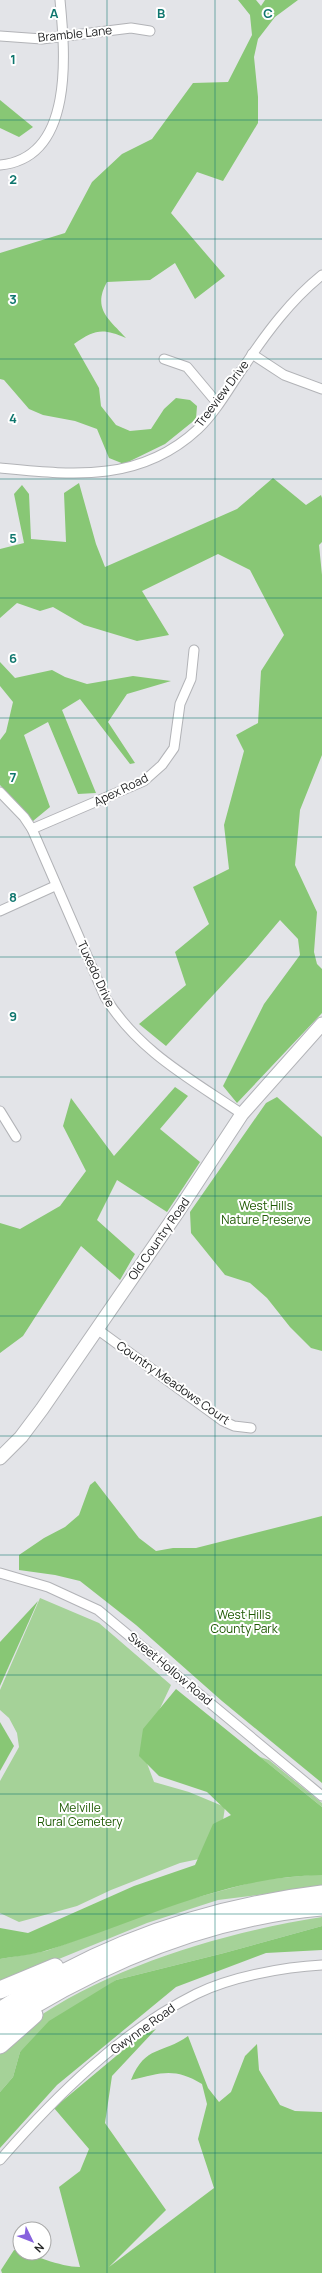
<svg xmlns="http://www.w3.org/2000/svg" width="322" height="2273" viewBox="0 0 322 2273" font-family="Manrope,sans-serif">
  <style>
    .green { fill: #a5d298 }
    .forest { fill: #88c775 }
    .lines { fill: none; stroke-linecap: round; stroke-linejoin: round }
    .street-casing { stroke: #b2b3b7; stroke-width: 11 }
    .secondary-casing { stroke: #b2b3b7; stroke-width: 15 }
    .highway-casing { stroke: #b2b3b7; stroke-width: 19 }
    .street { stroke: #fff; stroke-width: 9 }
    .secondary { stroke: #fff; stroke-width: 13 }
    .highway { stroke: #fff; stroke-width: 17 }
    .grid { fill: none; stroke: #0f766e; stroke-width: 1; stroke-opacity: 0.55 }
    .labels { text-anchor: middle; stroke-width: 4; stroke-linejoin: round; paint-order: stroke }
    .street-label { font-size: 12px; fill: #222324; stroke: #fff }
    .park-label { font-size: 12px; fill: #1e5a03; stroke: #fff }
    .grid-label { font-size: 13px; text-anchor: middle; font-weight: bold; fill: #0f766e; stroke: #fff; stroke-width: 4; stroke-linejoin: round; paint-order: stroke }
  </style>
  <rect width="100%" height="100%" fill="#e3e4e8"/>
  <!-- green -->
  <g class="green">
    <path d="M40 1598 99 1623 171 1685 149 1732 145 1758 154 1782 189 1792 225 1807 218 1855 180 1863 111 1890 77 1906 19 1922 0 1913V1781L19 1747 17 1733 9 1718 0 1710V1690Z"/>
    <path d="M260 1757 269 1760 322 1803V1807Z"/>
    <path d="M311 1875H322V1887L218 1900 147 1923 0 1983V1959L46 1951 180 1902 261 1880Z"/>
    <path d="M322 1917V1926L224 1953 116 1980 20 2052 13 2077 0 2092V2051C10 2042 20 2031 31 2022 110 1966 226 1932 322 1917Z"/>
  </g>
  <!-- forest -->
  <g class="forest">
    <path d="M238 0H256L261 6 265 0H298L275 17 258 39 254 57 258 97V123L223 181 197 172 171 213 225 276 195 299 175 263 150 280 107 282C92 309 109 319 126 338 103 328 95 329 74 344L99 388 101 406 116 425 130 431 151 429 164 409 176 398 190 400 197 406 196 419 165 444 124 464 109 458 97 429 75 421 43 415 29 409 4 380 0 379V253L65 233 92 182 122 154 152 139 193 83 228 82 252 35 250 15Z"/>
    <path d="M0 100 33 127 19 137 0 128Z"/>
    <path d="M273 478 306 505 321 495 322 498V542L319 545 322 575V755L300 810 295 865 317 912 314 952 317 964 322 969V1013L237 1103 223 1086 264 1004 300 955 298 939 280 920 252 953 166 1046 139 1024 186 985 175 952 209 924 193 887 229 869 224 825 244 751 236 735 258 723 261 671 284 635 250 570 218 554 142 591 169 635 137 641 84 625 53 607 40 611 17 603 0 618V549L24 543 14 494 22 485 29 494 31 539 66 542 64 493 79 483 96 544 105 567 237 509Z"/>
    <path d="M0 662 15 678 52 670 65 677 87 684 133 676 171 681 127 694 108 722 135 763 130 764 80 699 62 710 96 793 78 794 48 722 24 735 50 807 33 821 0 785V740L6 732 13 702 0 686Z"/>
    <path d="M175 1087 188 1096 160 1129 200 1162 167 1212 117 1180 97 1220 135 1254 120 1280 81 1246 23 1336 0 1353V1223L20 1229 60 1206 86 1171 63 1126 71 1098 114 1156Z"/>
    <path d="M277 1097 322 1137V1351L311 1348 290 1327 267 1298 250 1283 225 1275 191 1233 190 1212 266 1103Z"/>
    <path d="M95 1481 139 1538 156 1551 173 1548H196L322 1516V1783L222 1701 136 1625 80 1581 55 1575 19 1570V1555L44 1538 65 1527 79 1515 90 1485Z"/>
    <path d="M38 1601 0 1686V1642Z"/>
    <path d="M176 1689 322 1807V1875C225 1876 138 1922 48 1950 33 1955 16 1956 0 1959V1928L28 1933 134 1886 195 1865 213 1824 231 1815 207 1792 159 1776 139 1756 143 1729Z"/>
    <path d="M0 1722 14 1746 0 1771Z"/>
    <path d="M322 1926V1950L266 1953 176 1987 57 2085 0 2148V2092L13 2077 20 2052 49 2021 116 1980 224 1953Z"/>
    <path d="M156 2029 112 2076 105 2123 166 2210 109 2267 214 2188 198 2139 207 2104 202 2084C174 2067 161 2073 131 2080 146 2044 162 2055 188 2036L208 2088 219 2102 231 2092 245 2056 257 2044 259 2070 280 2105 295 2111 322 2112V2273H2L1 2270 14 2250C33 2254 59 2267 80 2267L59 2187 80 2171 89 2149 54 2108 140 2036Z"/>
  </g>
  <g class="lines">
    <!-- street casing -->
    <g class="street-casing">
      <g id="street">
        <path d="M0 36 42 39 131 28 150 31"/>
        <path d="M0 165C75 158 65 52 60 0"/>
        <path d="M252 354 284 375 322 389"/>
        <path d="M164 359 187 367 218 404"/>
        <path d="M0 468C73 475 140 483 198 429 217 411 230 386 245 365 267 332 291 300 322 275"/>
        <path d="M0 792 24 817 32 829 105 997C139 1052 191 1079 242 1114"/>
        <path d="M32 829 144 781 162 765 174 748 180 704 191 679 194 650"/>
        <path d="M0 911 55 886"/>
        <path d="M0 1111 16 1137"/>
        <path d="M97 1329 223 1421 234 1426 251 1428"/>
        <path d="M0 1573 48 1587 98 1610 322 1796"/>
        <path d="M0 2160C55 2097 120 2032 196 1994 231 1977 283 1967 322 1965"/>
      </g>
    </g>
    <!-- secondary casing -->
    <g class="secondary-casing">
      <path id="secondary" d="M0 1458 21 1437 42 1409 179 1210 242 1114 322 1024"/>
    </g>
    <!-- highway casing -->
    <g class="highway-casing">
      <g id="highway">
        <path d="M0 1990 55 1967"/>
        <path d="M0 2011C96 1946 207 1908 322 1894"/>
        <path d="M0 2026C97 1963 206 1917 322 1907"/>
        <path d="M0 2045 34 2015"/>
      </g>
    </g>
    <!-- street -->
    <use href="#street" class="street"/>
    <!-- secondary -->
    <use href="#secondary" class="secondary"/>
    <!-- highway -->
    <use href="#highway" class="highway"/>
  </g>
  <!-- grid -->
  <path class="grid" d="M107 0V2273M215 0V2273M0 120H322M0 239H322M0 359H322M0 479H322M0 598H322M0 718H322M0 837H322M0 957H322M0 1077H322M0 1196H322M0 1316H322M0 1436H322M0 1555H322M0 1675H322M0 1794H322M0 1914H322M0 2034H322M0 2153H322"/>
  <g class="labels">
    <!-- street labels -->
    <g class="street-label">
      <text transform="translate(75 34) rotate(-6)" y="4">Bramble Lane</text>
      <text transform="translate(222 394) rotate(-53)" y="4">Treeview Drive</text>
      <text transform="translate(121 790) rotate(-26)" y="4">Apex Road</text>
      <text transform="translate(96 974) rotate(65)" y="4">Tuxedo Drive</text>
      <text transform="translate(159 1239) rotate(-55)" y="4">Old Country Road</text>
      <text transform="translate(173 1383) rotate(35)" y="4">Country Meadows Court</text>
      <text transform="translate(170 1669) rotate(40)" y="4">Sweet Hollow Road</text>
      <text transform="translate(143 2029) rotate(-36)" y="4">Gwynne Road</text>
    </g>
    <!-- park labels -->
    <g class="park-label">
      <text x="266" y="1210">West Hills<tspan x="266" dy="14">Nature Preserve</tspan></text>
      <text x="244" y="1619">West Hills<tspan x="244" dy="14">County Park</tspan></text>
      <text x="80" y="1812">Melville<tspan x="80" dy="14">Rural Cemetery</tspan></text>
    </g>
  </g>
  <g class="grid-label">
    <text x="54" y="18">A</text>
    <text x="161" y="18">B</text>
    <text x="268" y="18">C</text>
    <text x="13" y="64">1</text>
    <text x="13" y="184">2</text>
    <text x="13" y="304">3</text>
    <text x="13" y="423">4</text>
    <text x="13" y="543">5</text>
    <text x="13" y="663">6</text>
    <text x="13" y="782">7</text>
    <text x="13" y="902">8</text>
    <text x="13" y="1021">9</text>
  </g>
  <!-- north arrow -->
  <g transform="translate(32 2241) rotate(133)"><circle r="19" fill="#ffffff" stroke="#a7a7a7"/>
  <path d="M0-3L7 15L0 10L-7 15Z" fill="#8762dd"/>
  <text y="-6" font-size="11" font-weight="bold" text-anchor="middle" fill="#222324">N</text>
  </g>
</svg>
